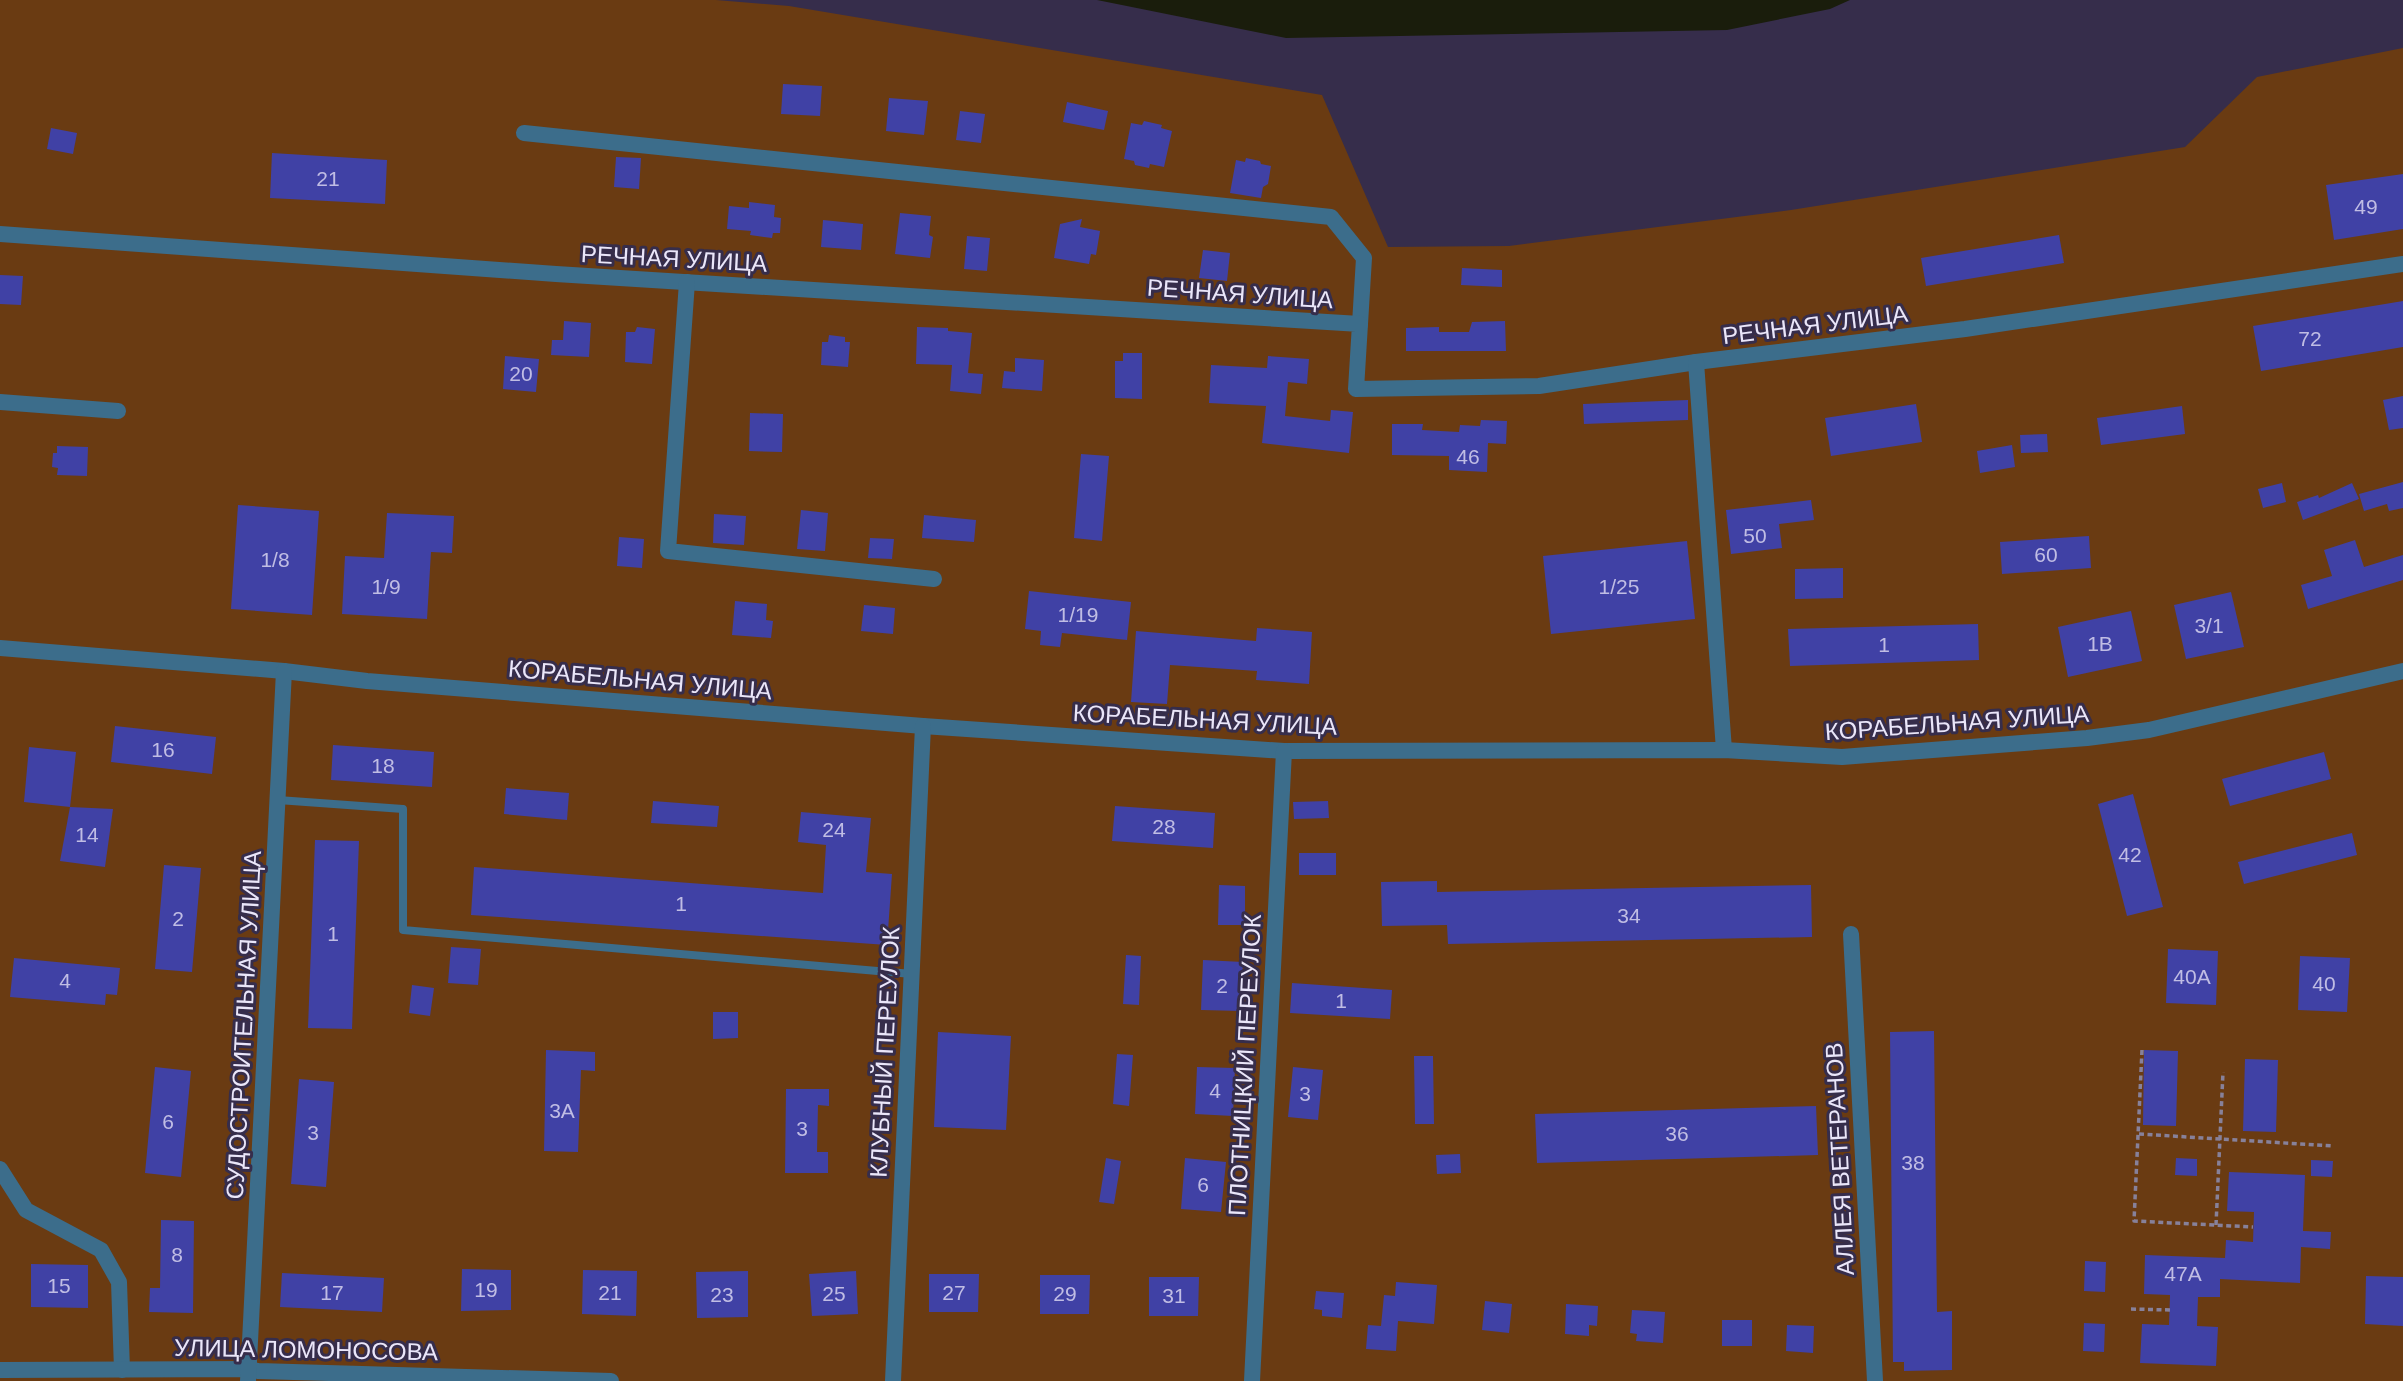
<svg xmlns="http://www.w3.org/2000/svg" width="2403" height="1381" viewBox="0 0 2403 1381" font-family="Arial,sans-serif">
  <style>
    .green { fill: #6a3b12 }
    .water { fill: #1a1d0c }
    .building { fill: #4041a5 }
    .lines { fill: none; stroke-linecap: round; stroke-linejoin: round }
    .path { stroke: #87819a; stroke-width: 3.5; stroke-dasharray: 5 3.5; stroke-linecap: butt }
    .lane { stroke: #3c6d8b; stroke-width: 8 }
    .street { stroke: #3c6d8b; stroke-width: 16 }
    .labels { text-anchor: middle; stroke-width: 6; stroke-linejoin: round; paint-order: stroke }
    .number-label { font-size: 21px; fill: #c0bde4 }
    .street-label { font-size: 24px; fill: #eae6f9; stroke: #362d4b }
  </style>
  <rect width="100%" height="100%" fill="#362d4b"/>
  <!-- green -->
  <path class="green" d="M0 0H716L789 6 1322 95 1388 247 1509 246 1791 210 2185 147 2257 77 2403 48V1381H0Z"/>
  <!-- water -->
  <path class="water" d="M1097 0H1850L1830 9 1727 30 1286 38Z"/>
  <!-- building -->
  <g class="building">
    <path d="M783 84 822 86 820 116 781 114Z"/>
    <path d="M889 98 928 101 924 135 886 131Z"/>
    <path d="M1067 102 1108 111 1104 130 1063 122Z"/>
    <path d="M960 111 985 114 981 143 956 140Z"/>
    <path d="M1144 121 1162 125 1161 128 1172 131 1164 167 1150 164 1149 168 1135 165 1134 161 1124 159 1131 123 1142 125Z"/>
    <path d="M51 128 77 133 73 154 47 149Z"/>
    <path d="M272 153 387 160 385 204 270 198Z"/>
    <path d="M616 157 641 158 639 189 614 187Z"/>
    <path d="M1246 158 1260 161 1261 164 1271 166 1268 184 1263 187 1261 198 1230 193 1236 160 1245 162Z"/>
    <path d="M2403 174V229L2334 240 2326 185Z"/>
    <path d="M749 202 775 205 774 217 781 218 780 233H773L772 238 750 235 751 231 727 229 729 206 749 208Z"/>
    <path d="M900 213 931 216 929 235 933 237 930 258 895 254Z"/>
    <path d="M1082 219 1080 227 1100 231 1096 255 1091 254 1089 264 1054 258 1060 224Z"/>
    <path d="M823 220 863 224 861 250 821 247Z"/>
    <path d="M2059 235 2064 263 1926 286 1921 258Z"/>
    <path d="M967 236 990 238 987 271 964 269Z"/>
    <path d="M1203 250 1230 253 1227 281 1199 278Z"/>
    <path d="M1462 268 1502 270V287L1461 285Z"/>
    <path d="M0 275 23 276 21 305 0 304Z"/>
    <path d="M2403 301V347L2261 371 2253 326Z"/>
    <path d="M564 321 591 323 589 357 551 355 552 340H563Z"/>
    <path d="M1505 321 1506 351H1406V328L1439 327V332H1469L1472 322Z"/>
    <path d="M637 327 655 329 652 364 625 362 626 332H635Z"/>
    <path d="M917 327 948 328V331L972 333 968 373 983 374 981 394 950 391 952 365 916 364Z"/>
    <path d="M829 335 845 337V342H850L848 367 821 365 822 342H828Z"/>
    <path d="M1123 353H1142V399L1115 398V361H1123Z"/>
    <path d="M505 356 539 359 536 392 503 389Z"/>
    <path d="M1268 356 1309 359 1307 384 1288 382 1285 416 1330 421 1331 410 1353 412 1349 453 1262 443 1266 406 1209 403 1211 365 1267 368Z"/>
    <path d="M1015 358 1044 360 1042 391 1002 388 1004 371 1015 372Z"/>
    <path d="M2403 396V428L2389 430 2383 400Z"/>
    <path d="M1688 400V420L1584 424 1583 404Z"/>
    <path d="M1916 404 1922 442 1831 456 1825 418Z"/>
    <path d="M2182 406 2185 434 2101 445 2097 418Z"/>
    <path d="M750 413 783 414 782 452 749 451Z"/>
    <path d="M1481 420 1507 421 1506 444 1488 443 1487 472 1449 470V456L1392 455V424H1423L1422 430 1459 432 1460 425 1480 426Z"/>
    <path d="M2047 434 2048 452 2021 453 2020 435Z"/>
    <path d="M2012 445 2015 467 1980 473 1977 451Z"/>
    <path d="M57 446 88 447 87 476 57 475 58 468 52 467 53 453H57Z"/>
    <path d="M1081 454 1109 456 1102 541 1074 538Z"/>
    <path d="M2403 482V508L2389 511 2387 504 2364 511 2359 494Z"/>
    <path d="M2282 483 2286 502 2263 508 2258 489Z"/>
    <path d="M2352 483 2359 499 2303 520 2297 502 2318 495 2319 498Z"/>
    <path d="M1811 500 1814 520 1779 524 1782 548 1731 554 1726 510Z"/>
    <path d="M238 505 319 511 312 615 231 609Z"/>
    <path d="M801 510 828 513 825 551 797 549Z"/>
    <path d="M387 513 454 516 452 553 431 552 427 619 342 614 345 556 384 558Z"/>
    <path d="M714 514 746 516 744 545 713 543Z"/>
    <path d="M924 515 976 520 974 542 922 538Z"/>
    <path d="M2089 536 2091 568 2002 574 2000 542Z"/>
    <path d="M619 537 644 539 642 568 617 566Z"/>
    <path d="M870 538 894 539 892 559 868 558Z"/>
    <path d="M2355 540 2364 567 2403 555V580L2308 609 2301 585 2332 576 2324 550Z"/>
    <path d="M1687 541 1695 619 1551 634 1543 556Z"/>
    <path d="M1843 568V598L1795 599V569Z"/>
    <path d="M1029 591 1131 602 1127 640 1062 633 1060 647 1040 645 1041 631 1025 629Z"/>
    <path d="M2231 592 2244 647 2186 659 2174 605Z"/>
    <path d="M735 601 767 604 766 620 773 621 771 638 732 635Z"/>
    <path d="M864 605 895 608 893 634 861 631Z"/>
    <path d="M2131 611 2142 661 2068 677 2058 627Z"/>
    <path d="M1978 624 1979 660 1790 666 1788 629Z"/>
    <path d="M1257 628 1312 632 1309 684 1256 680 1257 671 1170 665 1167 704 1131 702 1136 631 1256 641Z"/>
    <path d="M115 726 216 737 212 774 111 762Z"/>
    <path d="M333 745 434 752 432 787 331 780Z"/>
    <path d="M29 747 76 752 70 807 24 802Z"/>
    <path d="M2324 752 2331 779 2230 806 2222 779Z"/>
    <path d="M506 788 569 793 567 820 504 814Z"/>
    <path d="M2133 794 2163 907 2127 916 2098 804Z"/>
    <path d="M653 801 719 806 717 827 651 823Z"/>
    <path d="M1328 801 1329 818 1294 819 1293 802Z"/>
    <path d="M1115 806 1215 813 1213 848 1112 841Z"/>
    <path d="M70 807 113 809 105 867 60 861Z"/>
    <path d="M801 812 871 818 866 872 892 874 887 945 471 915 474 867 823 893 826 845 798 842Z"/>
    <path d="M2352 833 2357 855 2244 884 2238 862Z"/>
    <path d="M315 840 359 841 352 1029 308 1028Z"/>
    <rect x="1299" y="853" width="37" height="22"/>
    <path d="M164 865 201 868 192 972 155 969Z"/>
    <path d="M1437 881V892L1811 885 1812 937 1448 944 1447 925 1382 926 1381 882Z"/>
    <path d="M1219 885 1245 886V925H1218Z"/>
    <path d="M451 947 481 949 478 985 448 983Z"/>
    <path d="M2168 949 2218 951 2216 1005 2166 1003Z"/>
    <path d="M1126 955 1141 956 1139 1005 1123 1004Z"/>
    <path d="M2300 956 2350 958 2347 1012 2298 1010Z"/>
    <path d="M14 958 120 968 117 995 106 994 105 1005 10 997Z"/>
    <path d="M1203 960 1243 962 1241 1011 1201 1010Z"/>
    <path d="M1292 983 1392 990 1390 1019 1290 1013Z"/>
    <path d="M412 985 434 988 430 1016 409 1013Z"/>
    <path d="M713 1012H738V1038L713 1039Z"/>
    <path d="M1934 1031 1937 1312 1952 1311V1370L1904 1371V1362H1893L1890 1032Z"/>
    <path d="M938 1032 1011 1036 1006 1130 934 1127Z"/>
    <path d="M546 1050 595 1052V1071L581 1070 578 1152 544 1151Z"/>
    <path d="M2144 1050 2178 1051 2176 1126 2143 1125Z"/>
    <path d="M1117 1054 1133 1055 1129 1106 1113 1104Z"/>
    <path d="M1414 1056H1433L1434 1124H1415Z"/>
    <path d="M2245 1059 2278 1060 2276 1132 2243 1131Z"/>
    <path d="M155 1067 191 1071 181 1177 145 1173Z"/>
    <path d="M1197 1067 1235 1068 1233 1116 1195 1114Z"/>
    <path d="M1293 1067 1323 1070 1318 1120 1288 1117Z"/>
    <path d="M299 1079 334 1082 326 1187 291 1184Z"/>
    <path d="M786 1089H829V1106L818 1105 817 1152H828V1173H785Z"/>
    <path d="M1816 1106 1818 1155 1537 1163 1535 1114Z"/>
    <path d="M1460 1154 1461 1173 1437 1174 1436 1155Z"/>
    <path d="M1106 1158 1121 1161 1114 1204 1099 1202Z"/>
    <path d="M1185 1158 1226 1162 1221 1212 1181 1209Z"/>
    <path d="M2176 1158 2197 1159V1176L2175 1175Z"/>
    <path d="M2311 1160 2333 1161 2332 1177 2311 1176Z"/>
    <path d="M2229 1172 2305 1175 2303 1231 2331 1232 2330 1249 2301 1247 2300 1283 2220 1279V1297H2198L2197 1326 2218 1327 2216 1366 2140 1363 2142 1324 2169 1325 2170 1295 2144 1294 2145 1255 2225 1258 2226 1240 2253 1242 2254 1212 2227 1211Z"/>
    <path d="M161 1220 194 1221 193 1313 149 1312 150 1288H160Z"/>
    <path d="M2085 1261 2106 1262 2105 1292 2084 1291Z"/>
    <path d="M31 1264 88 1265V1308L31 1307Z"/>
    <path d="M462 1269 511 1270V1310L461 1311Z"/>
    <path d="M583 1270 637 1271 636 1316 582 1314Z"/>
    <path d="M748 1271V1317L697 1318 696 1272Z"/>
    <path d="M856 1271 858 1314 812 1316 809 1274Z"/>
    <path d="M282 1273 384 1278 382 1312 280 1307Z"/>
    <path d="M929 1274H979L978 1312H929Z"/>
    <path d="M1040 1275H1090L1089 1314H1040Z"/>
    <path d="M2366 1276 2403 1277V1326L2365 1324Z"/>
    <path d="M1149 1277H1199L1198 1316H1149Z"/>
    <path d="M1396 1282 1437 1285 1434 1324 1398 1321 1396 1351 1366 1349 1368 1325 1381 1326 1384 1295 1395 1296Z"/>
    <path d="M1316 1291 1344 1293 1342 1318 1322 1316V1310L1314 1309Z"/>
    <path d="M1485 1301 1512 1304 1509 1333 1482 1330Z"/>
    <path d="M1566 1304 1598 1306 1597 1326 1589 1325V1336L1565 1334Z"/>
    <path d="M1632 1310 1665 1312 1663 1343 1636 1341 1637 1334 1630 1333Z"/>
    <rect x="1722" y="1320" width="30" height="26"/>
    <path d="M2084 1323 2105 1324 2104 1352 2083 1351Z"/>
    <path d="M1787 1325 1814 1326 1813 1353 1786 1351Z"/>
  </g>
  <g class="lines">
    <!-- path -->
    <g class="path">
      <path d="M2142 1050 2134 1221 2253 1227"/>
      <path d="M2139 1134 2334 1146"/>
      <path d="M2216 1225 2223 1072"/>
      <path d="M2131 1309 2170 1310"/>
    </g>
    <!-- lane -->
    <path class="lane" d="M278 800 403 809V930L912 974"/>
    <!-- street -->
    <g class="street">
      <path d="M524 133 1331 217 1364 258 1360 324"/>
      <path d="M0 234 556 274 1360 324 1356 389 1539 386 1696 362 1965 329 2403 264"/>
      <path d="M687 282 668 551 934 579"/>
      <path d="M1696 362 1724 750"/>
      <path d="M0 402 118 411"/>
      <path d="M0 648 284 671 367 681 923 726 1284 751 1724 750 1842 757 2087 738 2149 730 2403 671"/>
      <path d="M1851 934 1875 1381"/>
      <path d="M0 1169 26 1210 101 1250 119 1282 122 1370"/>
      <path d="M0 1370 249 1369 258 1371 611 1381"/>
      <path d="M248 1381 284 671"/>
      <path d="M893 1381 923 726"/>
      <path d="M1252 1381 1284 751"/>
    </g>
  </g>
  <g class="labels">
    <!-- number labels -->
    <g class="number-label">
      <text x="328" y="186">21</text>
      <text x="2366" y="214">49</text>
      <text x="2310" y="346">72</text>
      <text x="521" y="381">20</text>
      <text x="1468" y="464">46</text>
      <text x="1755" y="543">50</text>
      <text x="2046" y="562">60</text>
      <text x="275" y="567">1/8</text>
      <text x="386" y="594">1/9</text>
      <text x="1619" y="594">1/25</text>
      <text x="1078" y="622">1/19</text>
      <text x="2209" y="633">3/1</text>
      <text x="2100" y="651">1В</text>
      <text x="1884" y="652">1</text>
      <text x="163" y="757">16</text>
      <text x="383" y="773">18</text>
      <text x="1164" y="834">28</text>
      <text x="834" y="837">24</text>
      <text x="87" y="842">14</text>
      <text x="2130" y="862">42</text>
      <text x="681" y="911">1</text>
      <text x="1629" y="923">34</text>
      <text x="178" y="926">2</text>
      <text x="333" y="941">1</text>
      <text x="2192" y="984">40А</text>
      <text x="65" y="988">4</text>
      <text x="2324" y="991">40</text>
      <text x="1222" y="993">2</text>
      <text x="1341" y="1008">1</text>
      <text x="1215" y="1098">4</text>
      <text x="1305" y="1101">3</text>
      <text x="562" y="1118">3А</text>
      <text x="168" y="1129">6</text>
      <text x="802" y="1136">3</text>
      <text x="313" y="1140">3</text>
      <text x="1677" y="1141">36</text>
      <text x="1913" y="1170">38</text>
      <text x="1203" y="1192">6</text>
      <text x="177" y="1262">8</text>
      <text x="2183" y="1281">47А</text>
      <text x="59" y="1293">15</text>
      <text x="486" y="1297">19</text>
      <text x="332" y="1300">17</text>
      <text x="610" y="1300">21</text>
      <text x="954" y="1300">27</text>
      <text x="834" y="1301">25</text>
      <text x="1065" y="1301">29</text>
      <text x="722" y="1302">23</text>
      <text x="1174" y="1303">31</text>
    </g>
    <!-- street labels -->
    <g class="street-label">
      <text transform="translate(674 259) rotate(3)" y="8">РЕЧНАЯ УЛИЦА</text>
      <text transform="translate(1240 294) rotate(4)" y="8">РЕЧНАЯ УЛИЦА</text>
      <text transform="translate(1815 325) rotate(-7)" y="8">РЕЧНАЯ УЛИЦА</text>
      <text transform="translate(640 680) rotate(5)" y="8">КОРАБЕЛЬНАЯ УЛИЦА</text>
      <text transform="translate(1205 720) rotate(3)" y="8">КОРАБЕЛЬНАЯ УЛИЦА</text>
      <text transform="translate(1957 723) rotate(-4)" y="8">КОРАБЕЛЬНАЯ УЛИЦА</text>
      <text transform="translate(244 1025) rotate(-87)" y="8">СУДОСТРОИТЕЛЬНАЯ УЛИЦА</text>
      <text transform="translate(885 1052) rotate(-87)" y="8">КЛУБНЫЙ ПЕРЕУЛОК</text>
      <text transform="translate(1245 1065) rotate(-87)" y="8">ПЛОТНИЦКИЙ ПЕРЕУЛОК</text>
      <text transform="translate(1840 1159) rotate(-93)" y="8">АЛЛЕЯ ВЕТЕРАНОВ</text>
      <text transform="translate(306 1350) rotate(1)" y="8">УЛИЦА ЛОМОНОСОВА</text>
    </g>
  </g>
</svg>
